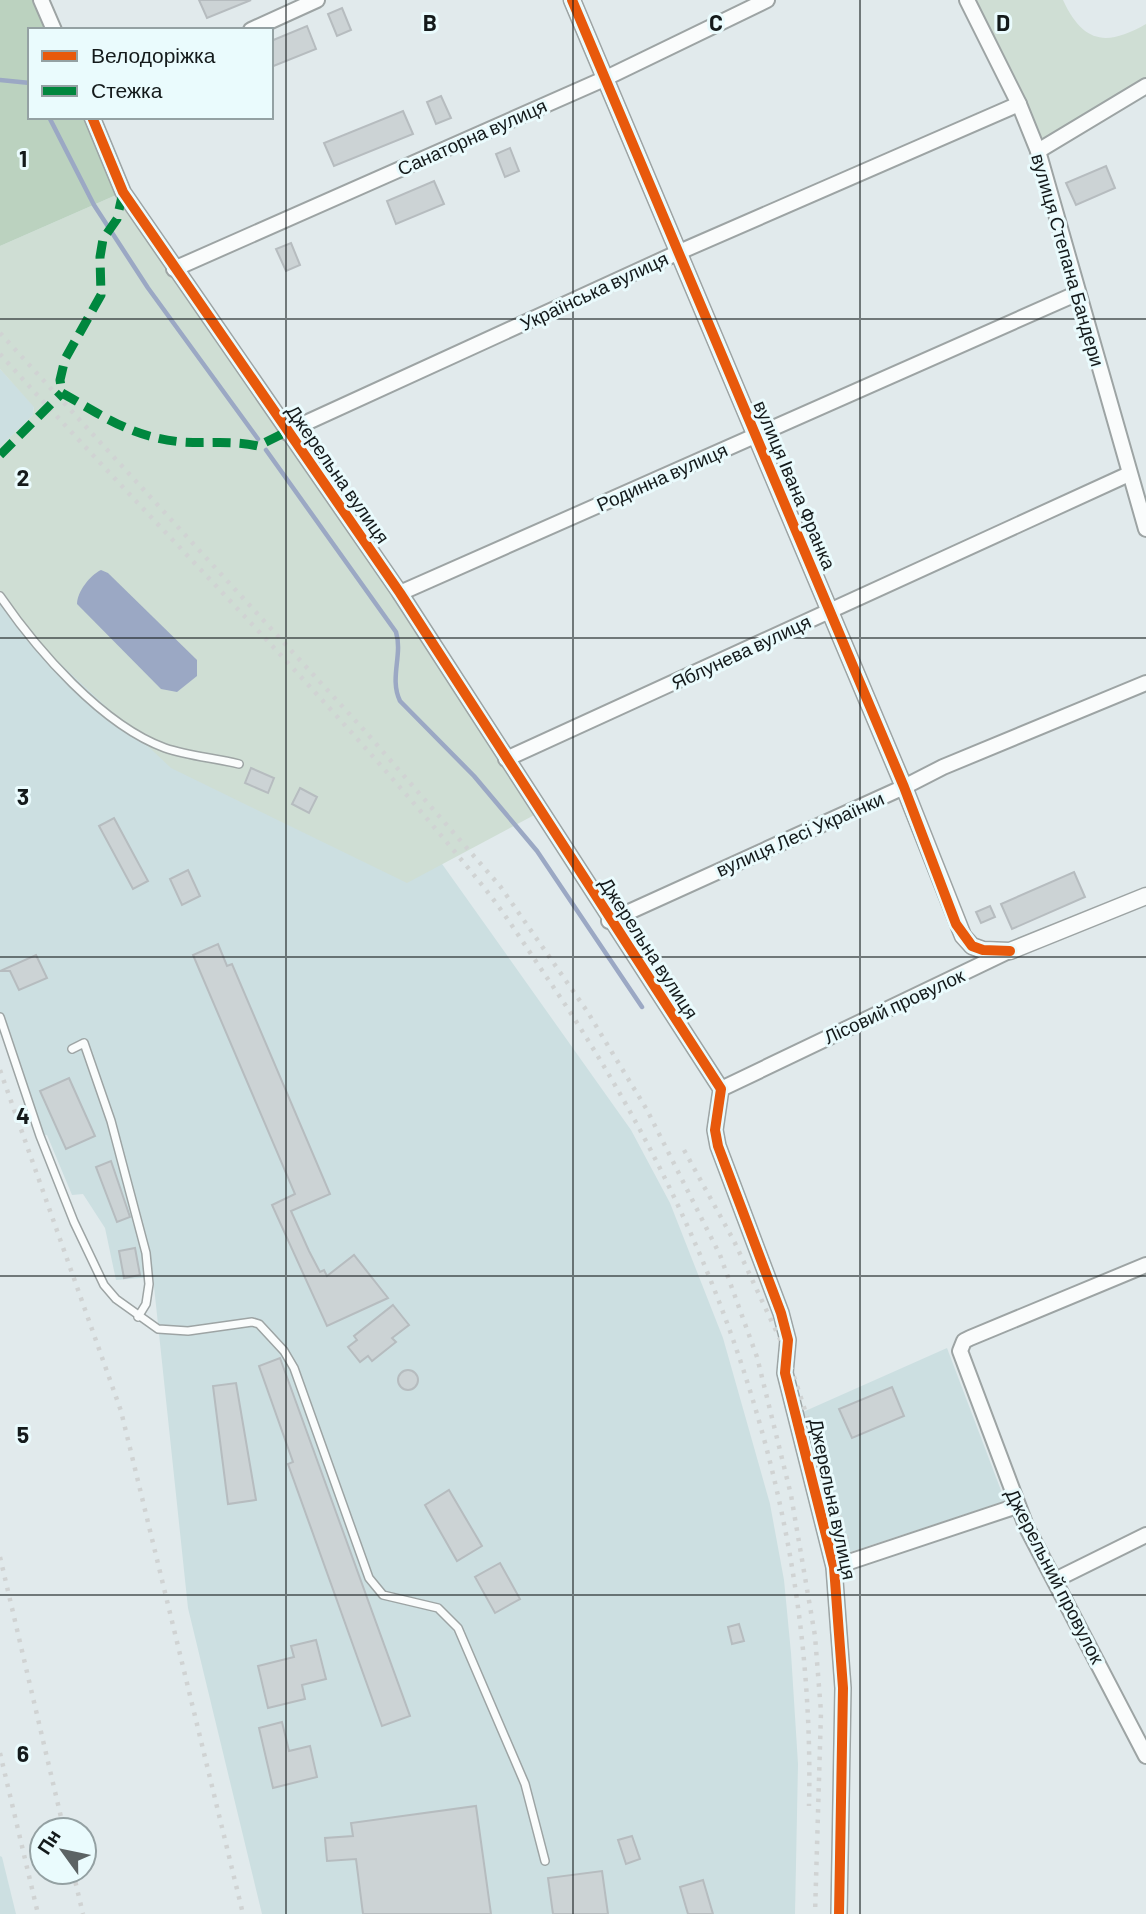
<svg xmlns="http://www.w3.org/2000/svg" width="1146" height="1914" viewBox="0 0 1146 1914" font-family="Barlow,sans-serif">
  <style>
    .built { fill: #ccdfe1 }
    .green { fill: #cfded4 }
    .forest { fill: #bbd2bf }
    .water { fill: #9ba8c4 }
    .lines { fill: none; stroke-linecap: round; stroke-linejoin: round }
    .stream { stroke: #9ba8c4; stroke-width: 4.5 }
    .building { fill: #ccd3d5; stroke: #b6bcbf; stroke-width: 2 }
    .service-casing { stroke: #9da4a4; stroke-width: 10 }
    .minor-casing { stroke: #9da4a4; stroke-width: 18 }
    .tertiary-casing { stroke: #9da4a4; stroke-width: 19 }
    .service { stroke: #fafcfc; stroke-width: 7 }
    .minor { stroke: #fafcfc; stroke-width: 14 }
    .tertiary { stroke: #fafcfc; stroke-width: 16 }
    .rail { stroke: #d0d3d3; stroke-width: 4.5; stroke-dasharray: 3.5 7; stroke-linecap: butt }
    .quiet { stroke: #00873e; stroke-width: 9; stroke-dasharray: 18 9; stroke-linecap: butt }
    .cycleway-casing { stroke: #eafbfd; stroke-width: 15 }
    .cycleway { stroke: #e8590c; stroke-width: 10 }
    .grid { fill: none; stroke: #141a1b; stroke-width: 2; stroke-opacity: 0.55 }
    .labels { text-anchor: middle; stroke-width: 6; stroke-linejoin: round; paint-order: stroke }
    .street-label { font-size: 19px; fill: #141a1b; stroke: #eafbfd }
    .grid-label { font-size: 23px; text-anchor: middle; font-weight: bold; fill: #141a1b; stroke: #eafbfd; stroke-width: 6; stroke-linejoin: round; paint-order: stroke }
  </style>
  <rect width="100%" height="100%" fill="#e1eaec"/>
  <!-- built -->
  <g class="built">
    <path d="M0 369 34 406 33 415 0 447Z"/>
    <path d="M0 471 435 854 631 1130 670 1203 723 1338 770 1504 784 1580 791 1653 798 1764 795 1914H262L188 1608 153 1277 116 1280 105 1228 83 1194 72 1195 47 1135 40 1136 0 1014Z"/>
    <path d="M947 1348 1005 1501 838 1556 803 1412Z"/>
    <path d="M0 1856 2 1857 16 1914H0Z"/>
  </g>
  <!-- green -->
  <g class="green">
    <path d="M967 0H1063C1083 43 1106 47 1146 24V86L1038 151Z"/>
    <path d="M123 192 540 812 407 883 171 768 28 633 0 596V447L33 415 34 407 0 369V246Z"/>
  </g>
  <!-- forest -->
  <path class="forest" d="M0 0H39L53 30H30V117H92L123 192 0 246Z"/>
  <!-- water -->
  <path class="water" d="M101 570 108 573 197 660V676L177 692 161 689 77 604C77 592 90 575 101 570Z"/>
  <g class="lines">
    <!-- stream -->
    <g class="stream">
      <path d="M0 80 30 83"/>
      <path d="M49 117 94 205 148 288 258 439"/>
      <path d="M266 450 396 632C403 655 389 678 400 701L474 776 537 851 642 1007"/>
    </g>
  </g>
  <!-- building -->
  <g class="building">
    <path d="M199 0H251L207 18Z"/>
    <path d="M342 8 351 30 337 36 328 14Z"/>
    <path d="M307 26 316 49 271 67V41Z"/>
    <path d="M441 96 451 118 436 124 427 102Z"/>
    <path d="M403 111 413 134 334 166 324 143Z"/>
    <path d="M510 148 519 171 505 177 496 154Z"/>
    <path d="M1106 166 1115 188 1076 205 1066 183Z"/>
    <path d="M434 181 444 204 396 224 387 201Z"/>
    <path d="M291 243 300 265 286 271 276 249Z"/>
    <path d="M251 768 274 778 268 793 245 783Z"/>
    <path d="M300 788 317 797 309 813 292 804Z"/>
    <path d="M114 818 148 881 133 889 99 826Z"/>
    <path d="M188 870 200 896 182 905 170 879Z"/>
    <path d="M1074 872 1085 897 1012 929 1001 904Z"/>
    <path d="M990 906 995 917 981 923 976 912Z"/>
    <path d="M218 944 227 966 232 964 330 1194 291 1211 309 1251 320 1272 324 1270 327 1276 354 1255 388 1298 327 1326 272 1205 295 1194 193 955Z"/>
    <path d="M36 955 47 978 19 990 10 971H0Z"/>
    <path d="M69 1078 95 1136 66 1149 40 1091Z"/>
    <path d="M111 1161 130 1217 117 1222 96 1167Z"/>
    <path d="M135 1248 140 1275 124 1278 119 1251Z"/>
    <path d="M393 1305 409 1325 392 1338 396 1342 372 1361 368 1356 360 1362 348 1347 357 1340 354 1336Z"/>
    <path d="M280 1358 410 1716 382 1726 288 1464 293 1462 259 1366Z"/>
    <circle cx="408" cy="1380" r="10"/>
    <path d="M236 1383 256 1500 228 1504 213 1386Z"/>
    <path d="M892 1387 904 1416 852 1438 839 1409Z"/>
    <path d="M449 1490 482 1546 457 1561 425 1505Z"/>
    <path d="M500 1563 520 1599 495 1613 475 1577Z"/>
    <path d="M739 1624 744 1641 732 1644 728 1627Z"/>
    <path d="M316 1640 326 1679 302 1685 305 1699 268 1708 258 1666 294 1657 291 1646Z"/>
    <path d="M282 1722 289 1751 310 1746 317 1777 273 1788 259 1728Z"/>
    <path d="M476 1806 491 1914H363L356 1859 327 1861 325 1838 353 1836 351 1823Z"/>
    <path d="M632 1836 640 1859 626 1864 618 1840Z"/>
    <path d="M602 1871 608 1914H553L548 1878Z"/>
    <path d="M703 1880 713 1914H688L680 1887Z"/>
  </g>
  <g class="lines">
    <!-- service casing -->
    <g class="service-casing">
      <g id="service">
        <path d="M0 596C37 650 102 725 165 748 188 756 215 758 239 764"/>
        <path d="M0 1017 40 1136 74 1222 104 1285 116 1299 158 1329 188 1331 252 1322 259 1324 284 1351 294 1368 369 1578 383 1595 438 1608 458 1628 525 1784 545 1861"/>
        <path d="M72 1049 84 1043 111 1121 146 1253 149 1284 146 1304 138 1317"/>
      </g>
    </g>
    <!-- minor casing -->
    <g class="minor-casing">
      <g id="minor">
        <path d="M41 0 54 30"/>
        <path d="M967 0 1019 104 1038 151 1146 529"/>
        <path d="M251 30 317 0"/>
        <path d="M92 117 123 192 400 593 721 1089 715 1130 718 1146 781 1313 788 1340 785 1373 834 1567 843 1688 839 1914"/>
        <path d="M1038 151 1146 86"/>
        <path d="M174 269 604 79 767 0"/>
        <path d="M286 432 677 253 1019 104"/>
        <path d="M400 593 1078 293"/>
        <path d="M506 759 1129 474"/>
        <path d="M609 921 904 787 943 767 1146 683"/>
        <path d="M721 1089 1009 951"/>
        <path d="M1146 1265 970 1338 964 1341 960 1351 1026 1526 1146 1756"/>
        <path d="M834 1567 1017 1506"/>
        <path d="M1055 1580 1146 1535"/>
      </g>
    </g>
    <!-- tertiary casing -->
    <g class="tertiary-casing">
      <path id="tertiary" d="M572 0 904 787 963 936 972 946 983 950 1010 951 1146 896"/>
    </g>
    <!-- service -->
    <use href="#service" class="service"/>
    <!-- minor -->
    <use href="#minor" class="minor"/>
    <!-- tertiary -->
    <use href="#tertiary" class="tertiary"/>
    <!-- rail -->
    <g class="rail">
      <path d="M0 333 364 730 500 886 587 1011 647 1110 720 1255 757 1357 791 1495 815 1636 821 1712 815 1914"/>
      <path d="M0 354C161 533 335 702 486 890 509 919 529 952 550 982 717 1227 816 1508 809 1806"/>
      <path d="M0 1070 121 1411 243 1914"/>
      <path d="M684 1150 734 1241 786 1352 847 1539"/>
      <path d="M0 1557 64 1830"/>
      <path d="M0 1753 38 1914"/>
      <path d="M73 1872 83 1914"/>
    </g>
    <!-- quiet -->
    <g class="quiet">
      <path d="M123 192 117 219 103 239 100 257 101 295 65 359 60 380 62 393C105 417 131 437 182 442 208 444 232 440 258 446L286 432"/>
      <path d="M0 455 62 393"/>
    </g>
    <!-- cycleway casing -->
    <g class="cycleway-casing">
      <g id="cycleway">
        <path d="M572 0 904 787 956 924 972 946 983 950 1010 951"/>
        <path d="M92 117 123 192 400 593 721 1089 715 1130 718 1146 781 1313 788 1340 785 1373 834 1567 843 1688 839 1914"/>
      </g>
    </g>
    <!-- cycleway -->
    <use href="#cycleway" class="cycleway"/>
  </g>
  <!-- grid -->
  <path class="grid" d="M286 0V1914M573 0V1914M860 0V1914M0 319H1146M0 638H1146M0 957H1146M0 1276H1146M0 1595H1146"/>
  <g class="labels">
    <!-- street labels -->
    <g class="street-label">
      <text transform="translate(472 137) rotate(-24)" y="7">Санаторна вулиця</text>
      <text transform="translate(1068 260) rotate(74)" y="7">вулиця Степана Бандери</text>
      <text transform="translate(594 291) rotate(-25)" y="7">Українська вулиця</text>
      <text transform="translate(338 474) rotate(55)" y="7">Джерельна вулиця</text>
      <text transform="translate(662 477) rotate(-24)" y="7">Родинна вулиця</text>
      <text transform="translate(795 485) rotate(67)" y="7">вулиця Івана Франка</text>
      <text transform="translate(741 652) rotate(-25)" y="7">Яблунева вулиця</text>
      <text transform="translate(800 834) rotate(-24)" y="7">вулиця Лесі Українки</text>
      <text transform="translate(649 948) rotate(57)" y="7">Джерельна вулиця</text>
      <text transform="translate(894 1006) rotate(-25)" y="7">Лісовий провулок</text>
      <text transform="translate(833 1499) rotate(78)" y="7">Джерельна вулиця</text>
      <text transform="translate(1055 1576) rotate(63)" y="7">Джерельний провулок</text>
    </g>
  </g>
  <g class="grid-label">
    <text x="430" y="31">B</text>
    <text x="716" y="31">C</text>
    <text x="1003" y="31">D</text>
    <text x="23" y="167">1</text>
    <text x="23" y="486">2</text>
    <text x="23" y="805">3</text>
    <text x="23" y="1124">4</text>
    <text x="23" y="1443">5</text>
    <text x="23" y="1762">6</text>
  </g>
  <!-- legend -->
  <rect x="28" y="28" width="245" height="91" fill="#eafbfd" stroke="#94a1a3" stroke-width="2"/>
  <rect x="42" y="51" width="35" height="10" fill="#e8590c" stroke="#94a1a3" stroke-width="2"/>
  <text x="91" y="63" font-size="21" fill="#141a1b">Велодоріжка</text>
  <rect x="42" y="86" width="35" height="10" fill="#00873e" stroke="#94a1a3" stroke-width="2"/>
  <text x="91" y="98" font-size="21" fill="#141a1b">Стежка</text>
  <!-- north arrow -->
  <g transform="translate(63 1851) rotate(303)"><circle r="33" fill="#eafbfd" stroke="#94a1a3" stroke-width="2"/>
  <path d="M0-5L12 26L0 18L-12 26Z" fill="#5c6364"/>
  <text y="-10" font-size="19" font-weight="bold" text-anchor="middle" fill="#141a1b">Пн</text>
  </g>
</svg>
